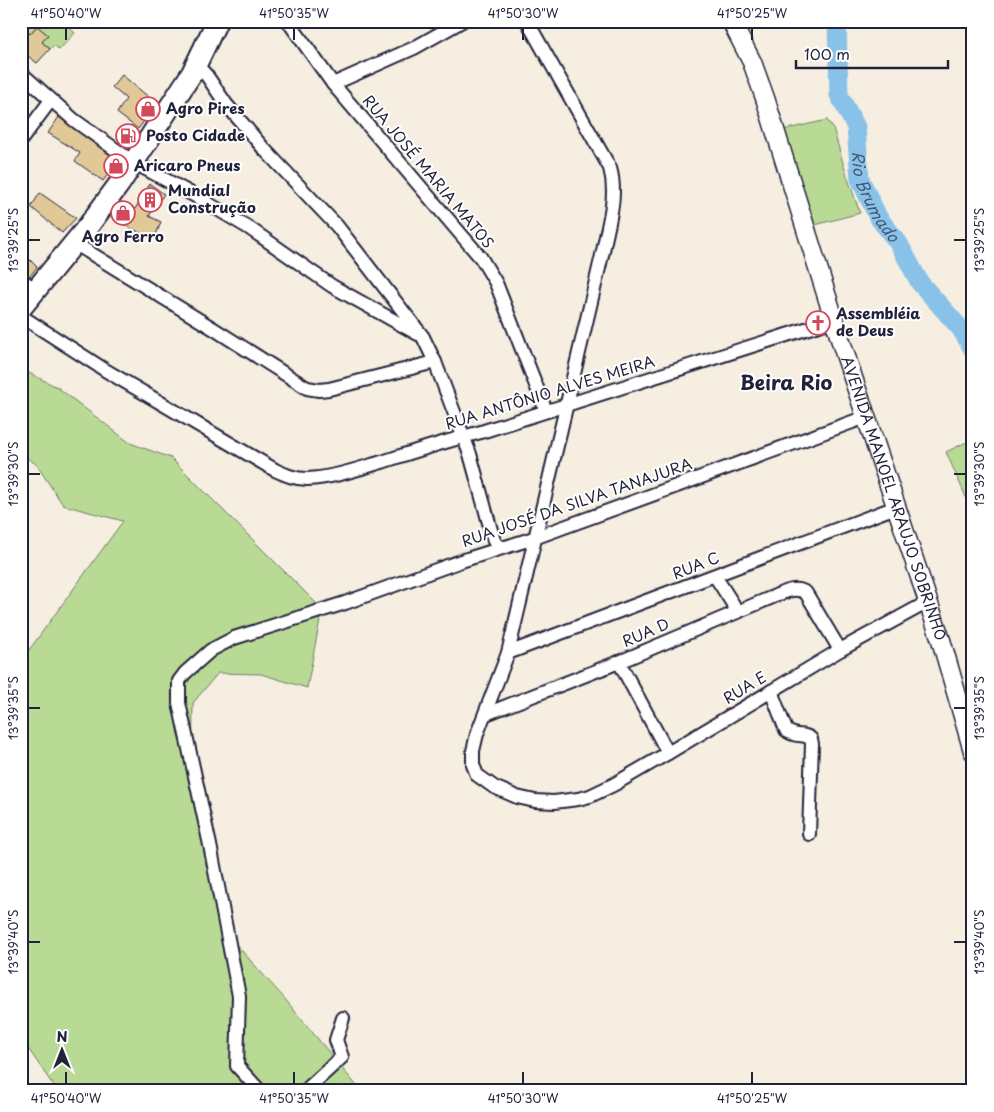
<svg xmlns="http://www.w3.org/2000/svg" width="994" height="1112" viewBox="0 0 994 1112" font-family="'Playpen Sans',sans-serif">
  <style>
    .green { fill: #b9da94; stroke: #6e7e68 }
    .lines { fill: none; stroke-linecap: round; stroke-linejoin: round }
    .river { stroke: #89c2e8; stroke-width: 19 }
    .building { fill: #e1c897; stroke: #22223b }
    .street-casing { stroke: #22223b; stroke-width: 16 }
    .secondary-casing { stroke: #22223b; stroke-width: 21 }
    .primary-casing { stroke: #22223b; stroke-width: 24 }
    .street { stroke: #fff; stroke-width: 12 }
    .secondary { stroke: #fff; stroke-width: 18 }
    .primary { stroke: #fff; stroke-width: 20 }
    .ticks { fill: none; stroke: #22223b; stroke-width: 2 }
    .labels { text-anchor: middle; stroke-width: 4; stroke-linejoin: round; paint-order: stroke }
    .poi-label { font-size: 15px; font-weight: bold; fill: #22223b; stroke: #fff; text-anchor: start }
    .street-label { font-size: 15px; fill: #22223b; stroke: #fff }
    .water-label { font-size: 16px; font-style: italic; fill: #465a78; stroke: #fff }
    .district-label { font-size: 20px; font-weight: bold; fill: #22223b; stroke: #fff }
    .neatline { fill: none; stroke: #22223b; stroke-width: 2 }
    .ticks-label { font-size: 12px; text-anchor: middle; fill: #22223b }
  </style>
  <rect width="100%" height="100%" fill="#f6eee0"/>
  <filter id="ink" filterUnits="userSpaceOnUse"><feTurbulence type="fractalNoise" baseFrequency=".02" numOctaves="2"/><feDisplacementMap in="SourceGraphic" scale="10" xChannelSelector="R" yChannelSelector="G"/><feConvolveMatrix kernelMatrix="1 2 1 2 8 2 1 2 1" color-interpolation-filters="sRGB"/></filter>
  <g filter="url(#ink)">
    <!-- green -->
    <g class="green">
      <path d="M62 21 75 33 59 50 54 45 50 49 37 38V26L30 34 21 26 22 21Z"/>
      <path d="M827 120 833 128 845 170 860 213 815 225 783 130Z"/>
      <path d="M21 369 57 387 130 443 171 458 322 609 307 688 261 674 218 673 193 703 192 788 226 933 284 998 361 1091H57L21 1038V661L123 521 63 505 36 464 21 454Z"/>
      <path d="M973 439V513L946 452Z"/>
    </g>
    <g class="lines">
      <!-- river -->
      <path class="river" id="s1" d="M837 21 839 95 856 127 860 179 878 217 899 244 920 283 961 329 973 349"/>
    </g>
    <!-- building -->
    <g class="building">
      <path d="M21 26 30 34 37 26 48 35 42 42 50 49 37 63 21 51Z"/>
      <path d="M122 75 157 104 138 129 117 113 126 99 112 87Z"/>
      <path d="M59 117 118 161 103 181 75 161 80 153 48 133Z"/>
      <path d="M150 184 164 194 149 216 161 222 154 240 115 220 124 204 135 209Z"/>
      <path d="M40 193 76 218 62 233 31 207Z"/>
      <path d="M21 251 37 267 30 276 21 271Z"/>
    </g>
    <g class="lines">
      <!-- street casing -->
      <g class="street-casing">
        <g id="street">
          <path d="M288 21 333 84 481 258 496 283 546 411"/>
          <path d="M527 21 610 168C618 196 608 224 603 251L508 653 477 734 473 751V765L477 775 494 787 517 797 535 801 554 802 578 799 590 796 613 785 668 753 840 650 928 602"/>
          <path d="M196 64 207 76 226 104 264 149 337 226 423 337 435 362 470 454 494 541 498 546 503 547"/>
          <path d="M21 73 74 120 133 162 199 198 249 228 332 286 418 334"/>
          <path d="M333 84 414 48 462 21"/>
          <path d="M21 140 51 100"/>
          <path d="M74 243 214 329 307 388 319 390 329 389 435 362"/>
          <path d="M21 279 35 290"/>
          <path d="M21 316 105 370 275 470C286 475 295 479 307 479 332 478 358 469 382 462 415 451 447 441 481 432L834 320"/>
          <path d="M715 576 738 612"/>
          <path d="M508 653 896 507"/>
          <path d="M619 662 668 753"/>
          <path d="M771 691 786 730C796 739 804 732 811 739L812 744 809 834"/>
          <path d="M486 714 619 662 775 596C785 592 796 586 806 593L840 650"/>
          <path d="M260 1091 237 1066 239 996 210 845 179 703V681L185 673 211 650 234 638 345 603 461 561 534 538 866 417"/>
          <path d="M305 1091 342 1057 336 1040 343 1018"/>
        </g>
      </g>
      <!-- secondary casing -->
      <g class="secondary-casing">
        <g id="secondary">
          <path id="s2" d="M731 21 752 62 765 98 843 348 941 640 973 751"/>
        </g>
      </g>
      <!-- primary casing -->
      <g class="primary-casing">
        <path id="primary" d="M21 308 89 225 120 183 192 73 217 21"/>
      </g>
      <!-- street -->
      <use href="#street" class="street"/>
      <!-- secondary -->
      <use href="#secondary" class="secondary"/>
      <!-- primary -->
      <use href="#primary" class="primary"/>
    </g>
  </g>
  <!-- ticks -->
  <path class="ticks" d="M66 28V40M294 28V40M523 28V40M752 28V40M28 240H40M954 240H966M28 474H40M954 474H966M28 708H40M954 708H966M28 942H40M954 942H966M66 1072V1084M294 1072V1084M523 1072V1084M752 1072V1084"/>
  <!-- icons -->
  <defs>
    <g id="shop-ring" transform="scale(1.25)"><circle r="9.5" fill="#fff" stroke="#d1495b" stroke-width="1.5"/><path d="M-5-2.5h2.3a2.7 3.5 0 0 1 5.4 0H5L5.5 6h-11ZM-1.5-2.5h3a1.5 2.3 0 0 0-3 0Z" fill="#d1495b"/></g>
    <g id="fuel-ring" transform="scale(1.25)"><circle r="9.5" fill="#fff" stroke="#d1495b" stroke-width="1.5"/><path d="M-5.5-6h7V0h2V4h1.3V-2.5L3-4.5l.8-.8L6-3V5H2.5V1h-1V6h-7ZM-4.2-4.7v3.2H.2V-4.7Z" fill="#d1495b"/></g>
    <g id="building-ring" transform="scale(1.25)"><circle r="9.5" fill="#fff" stroke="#d1495b" stroke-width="1.5"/><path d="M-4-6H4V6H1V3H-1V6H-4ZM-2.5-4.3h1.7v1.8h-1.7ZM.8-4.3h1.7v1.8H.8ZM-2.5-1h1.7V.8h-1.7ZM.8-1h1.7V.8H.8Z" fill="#d1495b"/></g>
    <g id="church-ring" transform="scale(1.25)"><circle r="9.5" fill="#fff" stroke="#d1495b" stroke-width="1.5"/><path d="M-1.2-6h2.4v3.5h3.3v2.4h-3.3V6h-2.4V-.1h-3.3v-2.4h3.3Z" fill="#d1495b"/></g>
  </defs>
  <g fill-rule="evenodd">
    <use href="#shop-ring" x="148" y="109"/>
    <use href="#fuel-ring" x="128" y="136"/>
    <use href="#shop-ring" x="116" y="166"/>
    <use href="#building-ring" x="150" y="200"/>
    <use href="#shop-ring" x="123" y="213"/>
    <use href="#church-ring" x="818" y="323"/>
  </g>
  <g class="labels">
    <!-- poi labels -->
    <g class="poi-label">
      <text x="166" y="114">Agro Pires</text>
      <text x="146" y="141">Posto Cidade</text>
      <text x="134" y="171">Aricaro Pneus</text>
      <text x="168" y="196">Mundial<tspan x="168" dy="17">Construção</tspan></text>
      <text x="123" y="242" text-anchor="middle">Agro Ferro</text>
      <text x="836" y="319">Assembléia<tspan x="836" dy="17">de Deus</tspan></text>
    </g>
    <!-- street labels -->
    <g class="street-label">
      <text transform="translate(428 172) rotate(50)" y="5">RUA JOSÉ MARIA MATOS</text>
      <text transform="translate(550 393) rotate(-17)" y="5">RUA ANTÔNIO ALVES MEIRA</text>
      <text dy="5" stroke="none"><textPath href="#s2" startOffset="505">AVENIDA MANOEL ARAUJO SOBRINHO</textPath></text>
      <text transform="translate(577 503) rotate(-19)" y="5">RUA JOSÉ DA SILVA TANAJURA</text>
      <text transform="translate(696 566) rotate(-21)" y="5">RUA C</text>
      <text transform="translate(646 633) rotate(-23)" y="5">RUA D</text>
      <text transform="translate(745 688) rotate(-31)" y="5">RUA E</text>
    </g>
    <!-- water labels -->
    <g class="water-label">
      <text dy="6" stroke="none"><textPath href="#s1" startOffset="184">Rio Brumado</textPath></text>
    </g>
    <!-- district labels -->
    <g class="district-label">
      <text x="786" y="390">Beira Rio</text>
    </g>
  </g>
  <!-- margin -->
  <rect width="994" height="1112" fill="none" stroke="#fff" stroke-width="55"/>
  <!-- north arrow -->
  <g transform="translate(62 1050)" stroke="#ffffff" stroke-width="4" paint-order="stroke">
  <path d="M0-4L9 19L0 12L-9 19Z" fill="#22223b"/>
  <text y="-8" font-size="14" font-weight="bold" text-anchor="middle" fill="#22223b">N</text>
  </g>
  <!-- scale -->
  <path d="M796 60v8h152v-8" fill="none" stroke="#22223b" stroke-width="2.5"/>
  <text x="804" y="60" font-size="15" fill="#22223b" stroke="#ffffff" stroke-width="4" paint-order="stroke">100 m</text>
  <rect x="28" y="28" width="938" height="1056" class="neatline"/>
  <g class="ticks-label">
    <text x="66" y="18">41°50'40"W</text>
    <text x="294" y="18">41°50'35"W</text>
    <text x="523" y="18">41°50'30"W</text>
    <text x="752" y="18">41°50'25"W</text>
    <text transform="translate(14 240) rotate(-90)" y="4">13°39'25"S</text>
    <text transform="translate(980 240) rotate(-90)" y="4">13°39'25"S</text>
    <text transform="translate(14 474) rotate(-90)" y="4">13°39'30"S</text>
    <text transform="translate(980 474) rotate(-90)" y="4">13°39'30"S</text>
    <text transform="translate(14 708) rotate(-90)" y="4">13°39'35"S</text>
    <text transform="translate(980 708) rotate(-90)" y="4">13°39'35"S</text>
    <text transform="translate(14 942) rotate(-90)" y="4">13°39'40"S</text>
    <text transform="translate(980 942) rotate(-90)" y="4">13°39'40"S</text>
    <text x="66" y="1103">41°50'40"W</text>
    <text x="294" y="1103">41°50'35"W</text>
    <text x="523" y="1103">41°50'30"W</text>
    <text x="752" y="1103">41°50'25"W</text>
  </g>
</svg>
